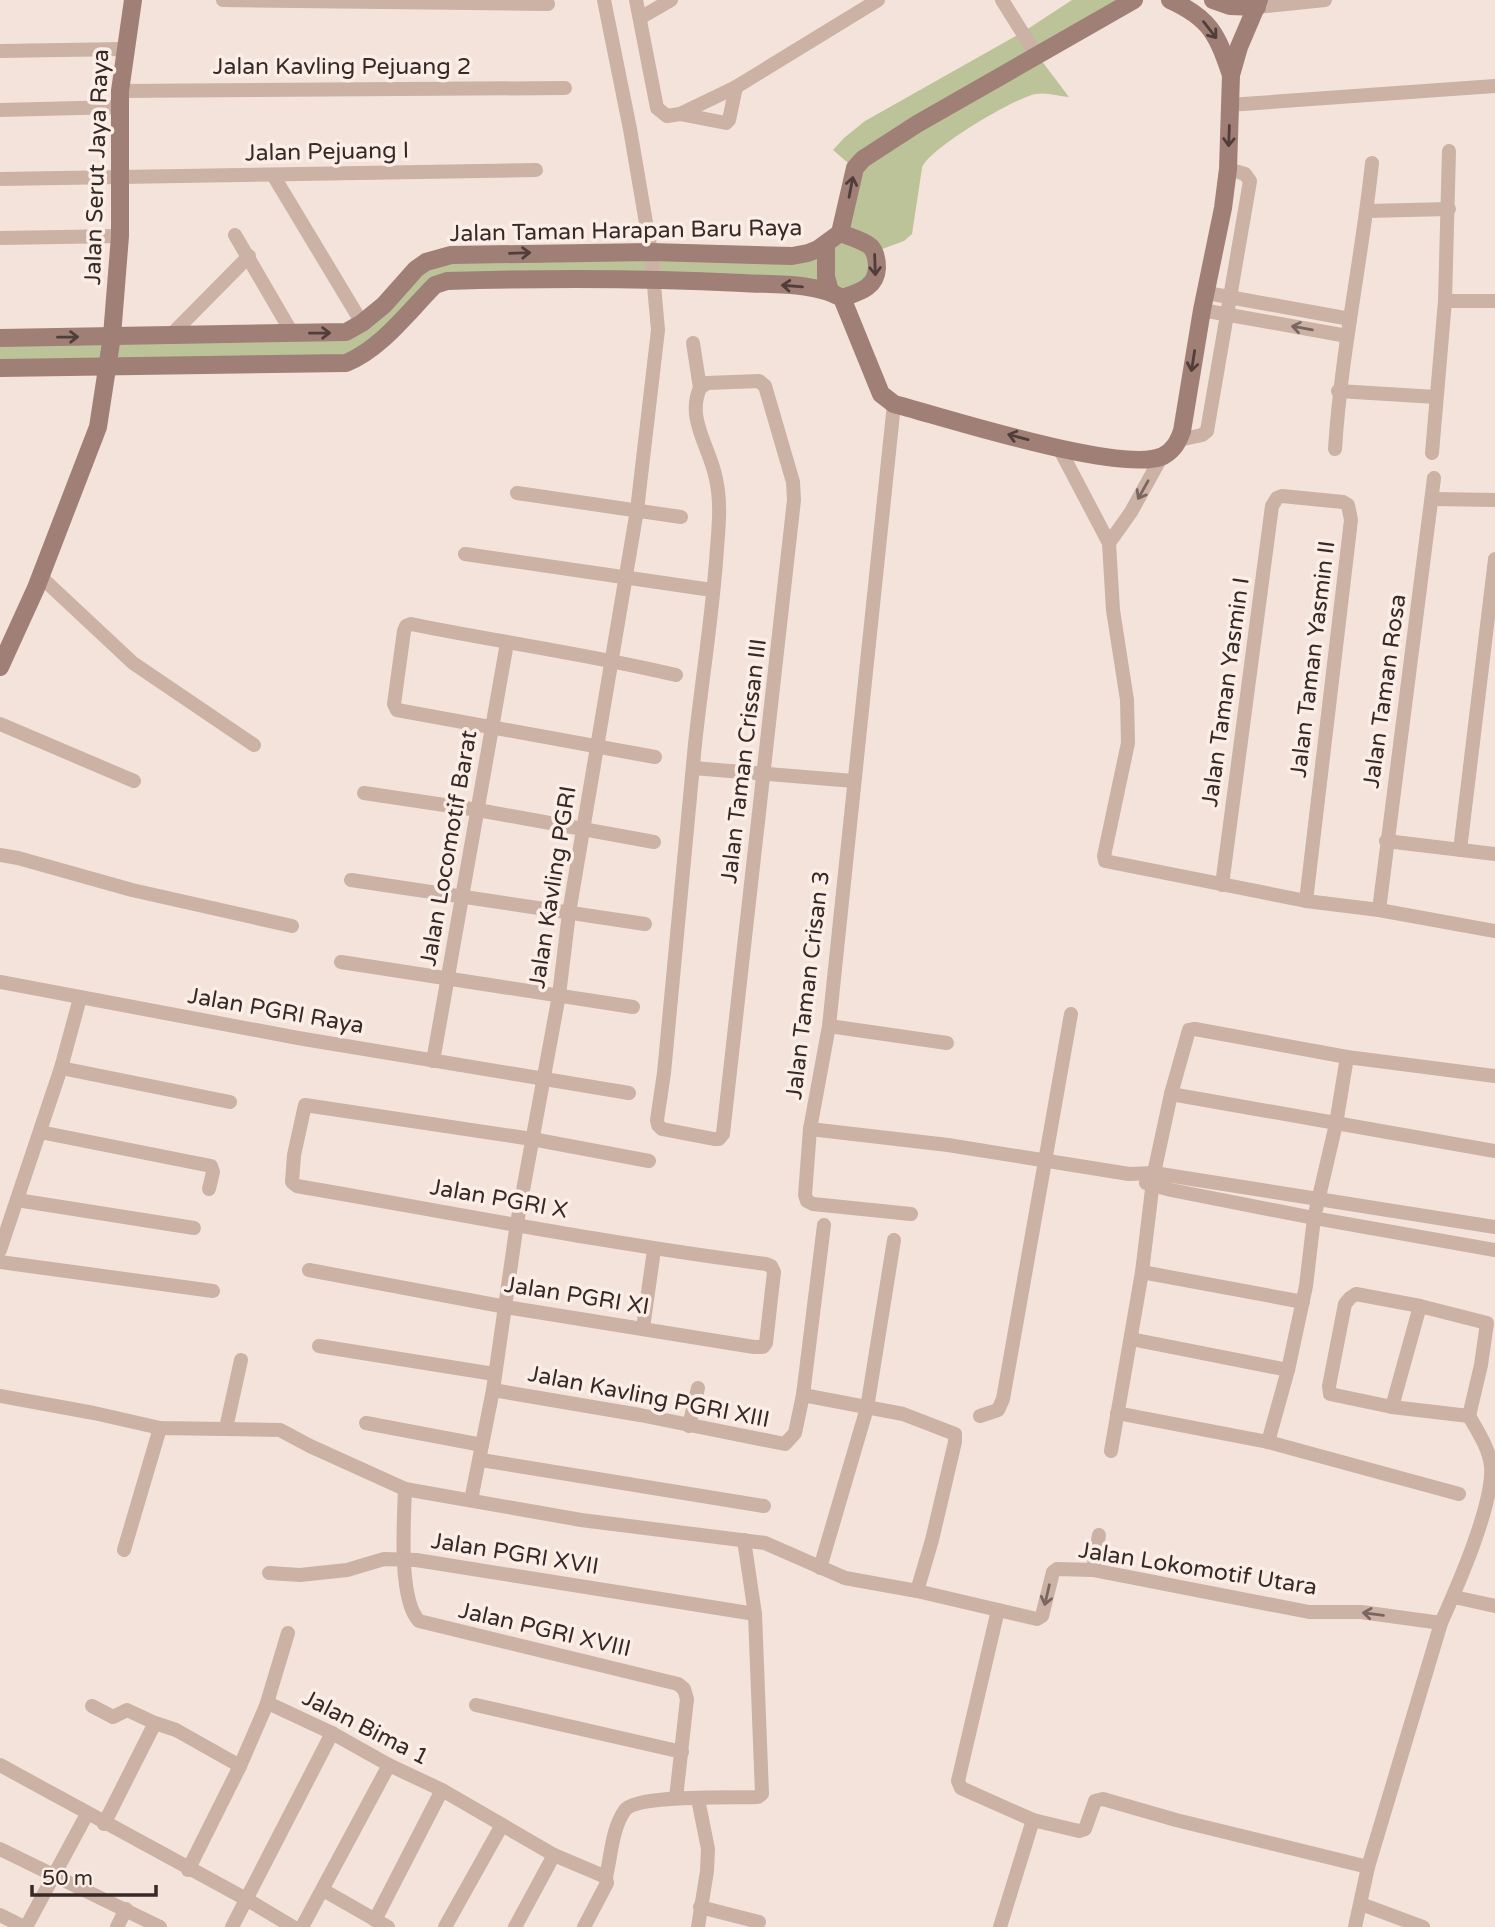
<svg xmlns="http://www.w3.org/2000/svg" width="1495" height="1927" viewBox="0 0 1495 1927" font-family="'Varela Round',sans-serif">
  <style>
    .green { fill: #bcc399 }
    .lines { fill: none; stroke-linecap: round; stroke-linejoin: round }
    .street { stroke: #ccb1a5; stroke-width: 14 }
    .secondary { stroke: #a07f76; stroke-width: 18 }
    .oneway { stroke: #513e3b }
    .oneway2 { stroke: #7a6660 }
    .labels { text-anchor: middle; stroke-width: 7; stroke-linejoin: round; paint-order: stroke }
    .street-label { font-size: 23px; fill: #372927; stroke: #fbeee6 }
  </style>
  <rect width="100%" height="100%" fill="#f3e3da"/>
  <!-- green -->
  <path class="green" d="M1072 0H1134L1038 56 1069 97C1058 96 1047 92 1036 94 1016 97 928 149 922 168L912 234 904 241 874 252 871 285 830 291 447 281 360 357 0 368V338L346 332 426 262 792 256 840 233 855 169 833 150 844 138 865 121 1023 32Z"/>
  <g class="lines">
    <!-- street -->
    <g class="street">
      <path d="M223 0 548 4"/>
      <path d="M636 0 657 108 667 116 680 114 736 87 878 0"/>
      <path d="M1002 0 1037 56"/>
      <path d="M1257 7 1325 0"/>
      <path d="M640 18 671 0"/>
      <path d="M0 51 124 49"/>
      <path d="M120 91 565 88"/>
      <path d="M1229 105 1495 86"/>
      <path d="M0 110 119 107"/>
      <path d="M680 114 726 123 729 120 736 87"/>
      <path d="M273 175 362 323"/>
      <path d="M0 179 536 170"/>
      <path d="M1367 211 1449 209"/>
      <path d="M235 235 292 333"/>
      <path d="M0 238 120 236"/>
      <path d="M1207 293 1350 319"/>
      <path d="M1445 301H1495"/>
      <path d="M1202 310 1347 336"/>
      <path d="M172 334 249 256"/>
      <path d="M693 343 700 388"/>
      <path d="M759 381 765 386 793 482 794 500 723 1134 719 1139H714L662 1129 658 1125 657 1120 664 1073C674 963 684 853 695 744 702 678 713 613 717 548 719 524 721 502 716 479 710 447 686 419 700 388L707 383Z"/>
      <path d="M1338 391 1436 397"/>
      <path d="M894 404 829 1026 810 1129 805 1195 807 1201 813 1204 911 1214"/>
      <path d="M1179 440 1202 435 1207 431 1250 181 1245 174 1228 169"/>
      <path d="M1059 448 1109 543 1113 610 1127 700 1128 743 1104 856 1105 861 1306 901 1379 910 1495 931"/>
      <path d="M1335 449C1341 353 1362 259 1372 163"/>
      <path d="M1432 453 1445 301 1449 151"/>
      <path d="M517 493 681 517"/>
      <path d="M1432 499 1495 500"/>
      <path d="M1109 543 1131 512 1162 456"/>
      <path d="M465 554 705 589"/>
      <path d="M41 577 133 663 254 745"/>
      <path d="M0 724 134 781"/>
      <path d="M655 757 397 710 394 704 404 631 406 626 411 624C499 642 588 654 676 675"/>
      <path d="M693 768 854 781"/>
      <path d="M364 793 478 810 654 842"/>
      <path d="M1386 841 1495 854"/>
      <path d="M1460 850 1495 559"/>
      <path d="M0 855 18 858 132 890 292 926"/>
      <path d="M351 880 645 924"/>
      <path d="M1222 885 1272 506 1277 498 1282 496 1343 502 1348 505 1351 520 1306 901"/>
      <path d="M1379 910 1434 478"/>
      <path d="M341 962 633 1007"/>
      <path d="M0 982 298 1038 629 1093"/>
      <path d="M829 1026 947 1043"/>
      <path d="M433 1061 507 643"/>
      <path d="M61 1068 230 1102"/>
      <path d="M1171 1094 1495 1151"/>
      <path d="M810 1129 948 1145 1129 1174 1154 1173 1495 1227"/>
      <path d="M40 1132 211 1166 213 1172 209 1189"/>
      <path d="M1146 1183 1171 1190 1314 1218 1495 1250"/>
      <path d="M17 1200 194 1228"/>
      <path d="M0 1250 61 1068 80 998"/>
      <path d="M0 1262 213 1291"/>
      <path d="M309 1270 506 1307 754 1347H763L766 1343 774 1272 771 1266 766 1264C609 1244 453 1213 297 1186L292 1182 294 1155 305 1105 532 1139 649 1161"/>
      <path d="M1142 1272 1303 1302"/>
      <path d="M1356 1294 1420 1306 1487 1323 1481 1365 1469 1416 1392 1407 1330 1394 1329 1386 1345 1304 1350 1298Z"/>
      <path d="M643 1328 654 1250"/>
      <path d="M1131 1339 1288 1370"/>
      <path d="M319 1346 494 1374"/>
      <path d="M493 1390 640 1415 785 1444 795 1433 803 1395 824 1225"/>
      <path d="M803 1395 903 1414 955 1434V1442L932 1540 917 1591"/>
      <path d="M0 1396 94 1413 160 1428 280 1430 310 1446 405 1489 581 1520 765 1543 845 1578 917 1591 1037 1619 1042 1616 1053 1572 1057 1569 1093 1570 1309 1612H1361L1441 1623"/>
      <path d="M1392 1407 1420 1306"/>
      <path d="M1117 1413 1268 1442 1459 1494"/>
      <path d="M980 1416 998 1410 1003 1399 1071 1014"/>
      <path d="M366 1423 482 1445"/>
      <path d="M689 1426 698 1388"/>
      <path d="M226 1428 241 1360"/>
      <path d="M1268 1442 1288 1370 1306 1286 1314 1218 1336 1124 1347 1057"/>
      <path d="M1111 1451 1142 1272 1154 1173 1171 1094 1189 1030 1195 1029 1347 1057 1495 1076"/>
      <path d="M481 1460 764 1506"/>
      <path d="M405 1489C404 1519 398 1599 419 1621L678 1684 684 1689 687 1699 676 1798"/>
      <path d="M471 1500 493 1390 517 1223 559 995 569 913 637 510 658 330 651 252 630 129 604 0"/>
      <path d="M124 1550 160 1428"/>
      <path d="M820 1568 867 1408 894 1240"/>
      <path d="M1093 1570 1099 1535"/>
      <path d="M269 1573 300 1575 347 1570 384 1559 416 1560 755 1614"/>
      <path d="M1454 1597 1495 1606"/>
      <path d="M998 1610 958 1781 961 1788 1033 1820 1079 1831 1085 1829 1095 1801 1103 1799 1176 1820 1368 1867"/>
      <path d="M476 1705 682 1752"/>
      <path d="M92 1706 113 1717 127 1710 155 1723"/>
      <path d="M266 1706 270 1704 332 1733 389 1765 442 1790 554 1855 606 1877"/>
      <path d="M0 1765 246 1899 293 1927"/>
      <path d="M104 1824 155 1723 176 1730 240 1766"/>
      <path d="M0 1849 160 1927"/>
      <path d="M188 1870 240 1766 266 1706 288 1633"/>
      <path d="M323 1890 388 1927"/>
      <path d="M1361 1904 1423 1927"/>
      <path d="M700 1907 759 1922"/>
      <path d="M0 1915 24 1927"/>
      <path d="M375 1920 442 1790"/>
      <path d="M26 1927 87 1814"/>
      <path d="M117 1927 126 1909"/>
      <path d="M232 1927 332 1733"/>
      <path d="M302 1927 389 1765"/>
      <path d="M445 1927 502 1825"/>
      <path d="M515 1927 554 1855"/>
      <path d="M584 1927 607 1883 606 1877C611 1856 612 1828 625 1810 638 1794 734 1798 758 1797L762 1794 755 1614 744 1540"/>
      <path d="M698 1927 707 1871 708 1849 698 1799"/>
      <path d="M1000 1927 1033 1820"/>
      <path d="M1355 1927 1368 1867 1441 1623C1457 1587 1494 1504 1491 1466 1489 1448 1478 1432 1469 1416"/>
    </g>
    <!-- secondary -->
    <g class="secondary">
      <path d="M1170 0C1210 18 1217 34 1231 75"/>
      <path d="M1213 0 1230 6 1257 7"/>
      <path d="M840 233C850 237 863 240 871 247 876 253 877 260 877 268 876 288 859 292 842 298"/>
      <path d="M826 244V277L830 291"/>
      <path d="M0 338 346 332 362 323 384 305 416 269 426 262 451 255 651 252 792 256 808 253 818 249 840 233 855 168 863 159 917 124 1134 0"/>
      <path d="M0 368 346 363C382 348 408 312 435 285L447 281C545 278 644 278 742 283 774 285 814 282 842 298L881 394 894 404C944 417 1123 475 1163 456 1174 450 1178 442 1182 431L1202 310 1223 208 1228 169 1231 75 1239 47 1259 0"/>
      <path d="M0 667 36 588 98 427 112 336 120 236V91L133 0"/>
    </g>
  </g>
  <!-- one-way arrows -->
  <defs><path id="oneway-shaft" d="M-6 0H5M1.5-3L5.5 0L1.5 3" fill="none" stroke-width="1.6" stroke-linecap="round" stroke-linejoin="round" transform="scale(1.75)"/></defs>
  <g class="oneway">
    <use href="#oneway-shaft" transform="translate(1210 30) rotate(52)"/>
    <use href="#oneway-shaft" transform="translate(1229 136) rotate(92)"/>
    <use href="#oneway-shaft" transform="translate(851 187) rotate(-79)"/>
    <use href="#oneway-shaft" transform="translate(520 253) rotate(-2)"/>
    <use href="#oneway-shaft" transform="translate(875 265) rotate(88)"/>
    <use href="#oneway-shaft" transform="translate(792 286) rotate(-175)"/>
    <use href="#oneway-shaft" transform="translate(320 333) rotate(-1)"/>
    <use href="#oneway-shaft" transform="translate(68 337) rotate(-1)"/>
    <use href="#oneway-shaft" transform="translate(1193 361) rotate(99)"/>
    <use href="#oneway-shaft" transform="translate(1018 437) rotate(-165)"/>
  </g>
  <g class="oneway2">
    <use href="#oneway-shaft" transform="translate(1302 328) rotate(-170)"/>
    <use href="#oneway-shaft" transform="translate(1143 490) rotate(119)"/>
    <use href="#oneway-shaft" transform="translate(1047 1595) rotate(103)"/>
    <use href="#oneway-shaft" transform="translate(1373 1614) rotate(-172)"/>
  </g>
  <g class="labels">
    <!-- street labels -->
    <g class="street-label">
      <text x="342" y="74">Jalan Kavling Pejuang 2</text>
      <text transform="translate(327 151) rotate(-1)" y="8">Jalan Pejuang I</text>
      <text transform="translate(96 167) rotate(-88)" y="8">Jalan Serut Jaya Raya</text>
      <text transform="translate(626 230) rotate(-1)" y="8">Jalan Taman Harapan Baru Raya</text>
      <text transform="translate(1312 659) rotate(-83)" y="8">Jalan Taman Yasmin II</text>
      <text transform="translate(1384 691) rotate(-82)" y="8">Jalan Taman Rosa</text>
      <text transform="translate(1225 692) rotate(-82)" y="8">Jalan Taman Yasmin I</text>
      <text transform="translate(743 761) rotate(-83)" y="8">Jalan Taman Crissan III</text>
      <text transform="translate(448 848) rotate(-80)" y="8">Jalan Locomotif Barat</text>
      <text transform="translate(552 887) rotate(-81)" y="8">Jalan Kavling PGRI</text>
      <text transform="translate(807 985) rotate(-83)" y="8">Jalan Taman Crisan 3</text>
      <text transform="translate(276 1010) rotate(10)" y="8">Jalan PGRI Raya</text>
      <text transform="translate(499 1198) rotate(10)" y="8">Jalan PGRI X</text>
      <text transform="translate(577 1295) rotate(9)" y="8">Jalan PGRI XI</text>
      <text transform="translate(649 1396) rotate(11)" y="8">Jalan Kavling PGRI XIII</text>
      <text transform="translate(515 1553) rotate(9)" y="8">Jalan PGRI XVII</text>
      <text transform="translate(1198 1568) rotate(9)" y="8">Jalan Lokomotif Utara</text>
      <text transform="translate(545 1629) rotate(13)" y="8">Jalan PGRI XVIII</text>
      <text transform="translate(366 1727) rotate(27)" y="8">Jalan Bima 1</text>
    </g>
  </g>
  <!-- scale -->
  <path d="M32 1885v10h124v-10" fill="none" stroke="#372927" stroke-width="3.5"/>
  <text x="42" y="1885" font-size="21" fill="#372927" stroke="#fbeee6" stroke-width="5" paint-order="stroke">50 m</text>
</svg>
